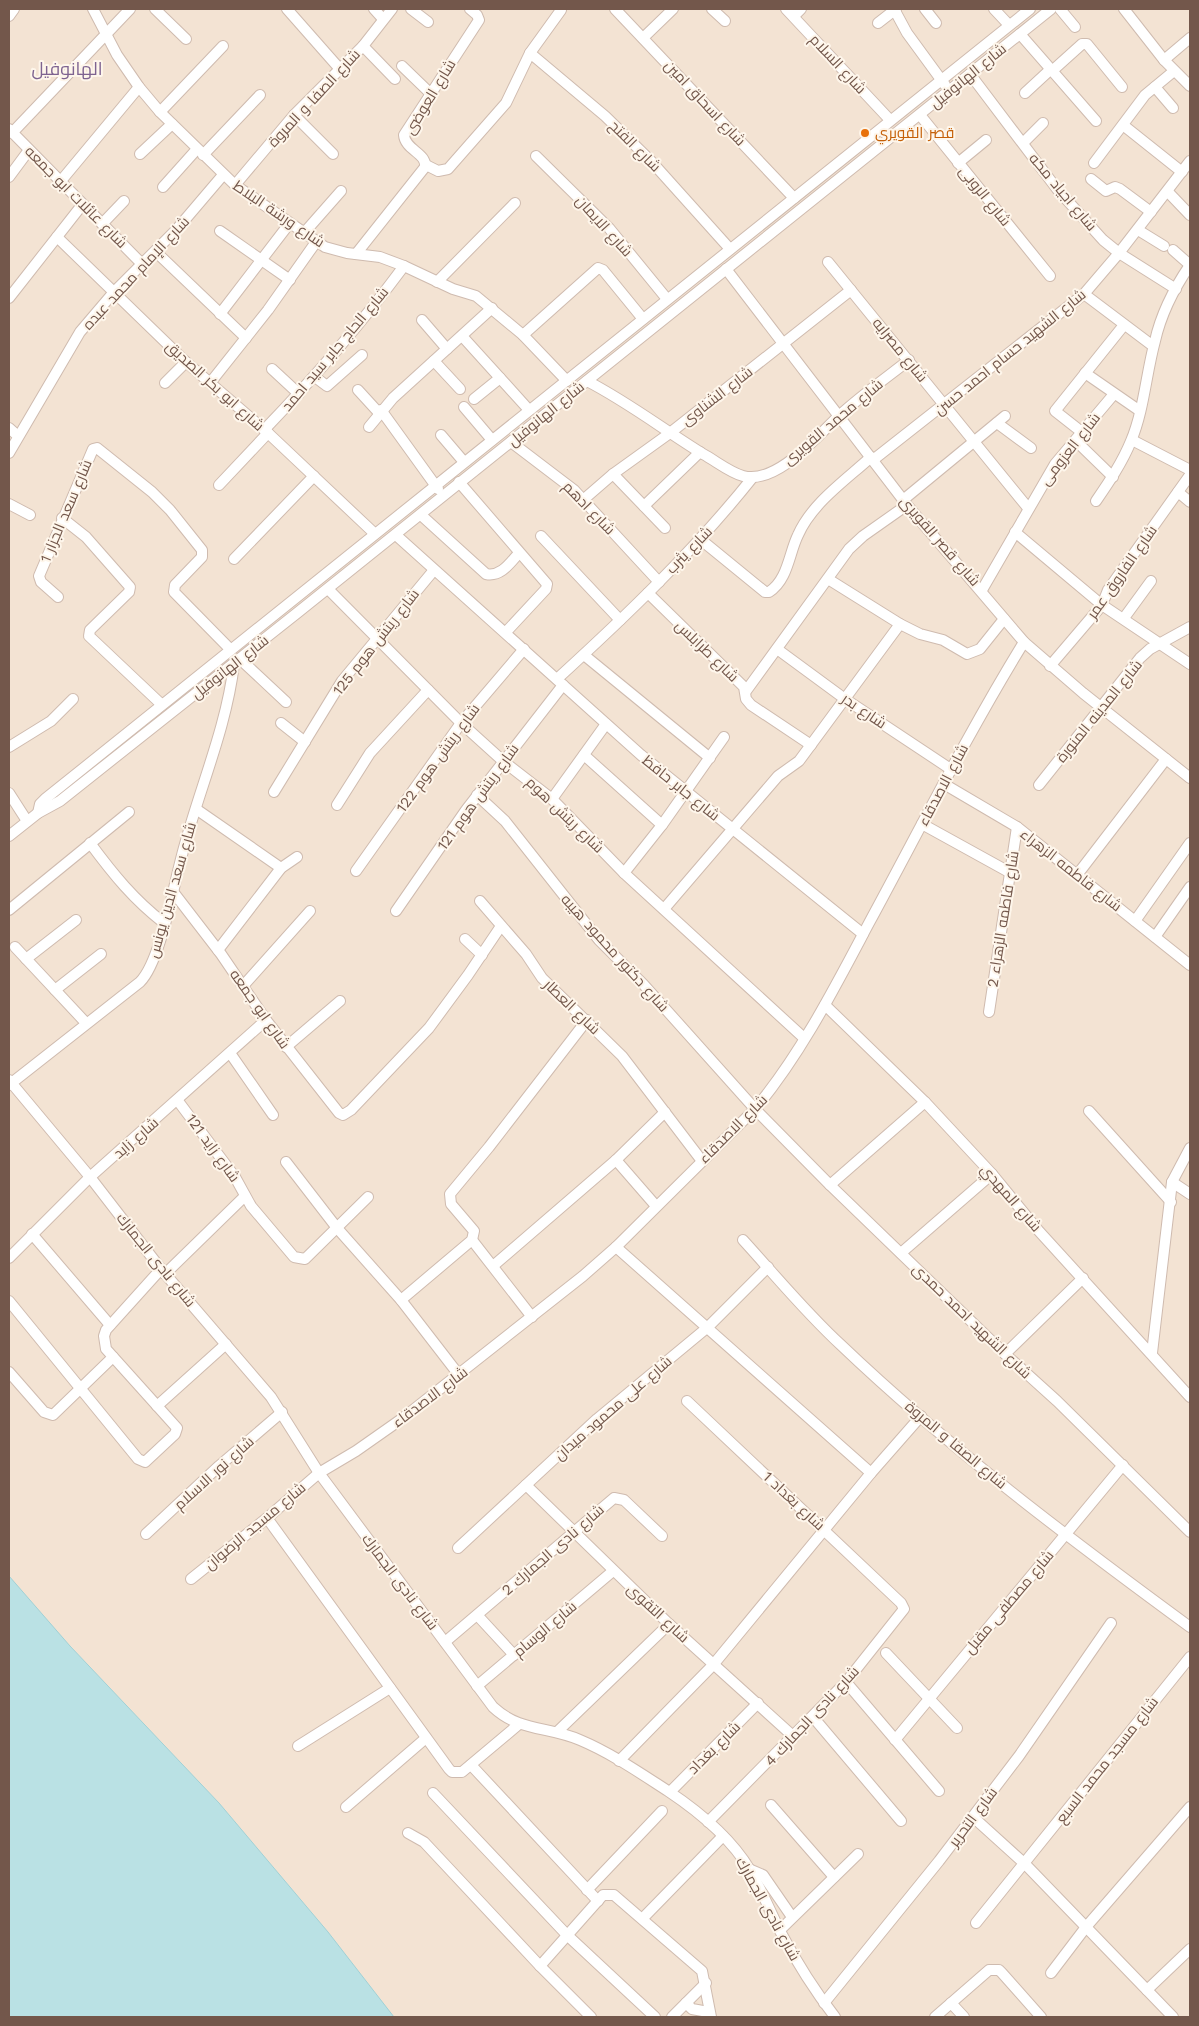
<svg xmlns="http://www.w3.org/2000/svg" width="1199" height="2026" viewBox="0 0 1199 2026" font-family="'Work Sans',Cairo,sans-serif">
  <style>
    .residential { fill: #f3e3d3 }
    .water { fill: #bae1e4; stroke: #a0d1d6 }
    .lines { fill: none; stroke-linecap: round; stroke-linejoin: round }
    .minor-casing { stroke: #cfbbaf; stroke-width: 12 }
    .minor { stroke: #fff; stroke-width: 10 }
    .food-dot { fill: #e8710a; stroke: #fef6eb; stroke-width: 2 }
    .labels { text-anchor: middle; stroke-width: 4; stroke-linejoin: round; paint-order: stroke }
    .street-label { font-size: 15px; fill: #73574b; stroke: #fef6eb }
    .food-label { font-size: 15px; fill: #c56008; stroke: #fef6eb; text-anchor: start }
    .quarter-label { font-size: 18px; fill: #7e6390; stroke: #fef6eb }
  </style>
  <rect width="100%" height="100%" fill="#fbf1e5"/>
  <!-- residential -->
  <path class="residential" d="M9 9H1190V2017H389L9 1586Z"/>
  <!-- water -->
  <path class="water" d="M9 1576 70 1646 219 1803 328 1932 394 2017H9Z"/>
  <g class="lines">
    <!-- minor casing -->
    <g class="minor-casing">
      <g id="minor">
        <path d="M93 9 117 55 139 87 160 112 235 185 325 247 347 253 380 257 404 266 453 289 476 296 523 335 567 381"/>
        <path d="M155 9 186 39"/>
        <path d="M287 9 339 68"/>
        <path d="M374 9 383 19"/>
        <path d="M411 9 428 22"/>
        <path d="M615 9 794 198"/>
        <path d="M712 9 725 21"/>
        <path d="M786 9 890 120"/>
        <path d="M894 9 907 33 945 85"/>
        <path d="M925 9 936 23"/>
        <path d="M994 9 1009 25"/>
        <path d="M1060 9 1075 27"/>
        <path d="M1124 9 1164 60 1190 86"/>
        <path d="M9 16 14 9"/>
        <path d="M794 16 801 9"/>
        <path d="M878 23 896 9"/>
        <path d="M1020 34 1096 121"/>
        <path d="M643 38 673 9"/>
        <path d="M363 46 395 79"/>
        <path d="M530 53 605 116 651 161 730 249"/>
        <path d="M1164 60 1190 38"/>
        <path d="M402 66 431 94"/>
        <path d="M1052 71 1082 44H1087L1122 87"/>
        <path d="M970 74 1057 189 1103 240 1119 253 1176 289"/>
        <path d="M1155 87 1173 108"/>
        <path d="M1025 93 1051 69"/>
        <path d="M160 112 223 46"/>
        <path d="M294 115 333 154"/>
        <path d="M920 115 1050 276"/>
        <path d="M1123 125 1182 172"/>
        <path d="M9 129 143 265"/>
        <path d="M12 133 130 9"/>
        <path d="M1023 143 1043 123"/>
        <path d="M140 154 172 124"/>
        <path d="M203 155 260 95"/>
        <path d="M536 156 609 228 667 299"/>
        <path d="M958 163 986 140"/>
        <path d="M1094 163 1145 95 1174 71"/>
        <path d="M426 165 438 171 448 169 506 103 530 53 561 10"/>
        <path d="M9 177 29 150"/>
        <path d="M1091 179 1106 191 1115 187 1120 189 1151 212"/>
        <path d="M60 182 139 87"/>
        <path d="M235 185 294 115 363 46 392 9"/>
        <path d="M163 187 197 149"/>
        <path d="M1168 192 1190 215"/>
        <path d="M102 224 124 201"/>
        <path d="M1138 230 1164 246"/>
        <path d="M220 231 290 280"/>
        <path d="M304 233 341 191"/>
        <path d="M57 237 186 362 268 433 374 533"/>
        <path d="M1173 250 1190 265"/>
        <path d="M156 252 246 338"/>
        <path d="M356 254 425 167C427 153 405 150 404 135L479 20 477 15 470 9"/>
        <path d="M828 262 1028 508"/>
        <path d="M726 269 907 505 1024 642 1083 693 1190 778"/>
        <path d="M437 282 515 203"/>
        <path d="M1084 294 1153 346"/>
        <path d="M9 298 82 205"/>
        <path d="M220 314 289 224"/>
        <path d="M422 320 447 349"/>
        <path d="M523 335 598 268 603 270 643 319"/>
        <path d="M462 336 529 410"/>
        <path d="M434 361 460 389"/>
        <path d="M272 369 299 394"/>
        <path d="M1085 373 1140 411"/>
        <path d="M315 377 327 386 362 355"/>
        <path d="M587 381C628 402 664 430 703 454 716 461 729 472 743 476 777 485 818 435 840 415 862 395 886 378 909 360"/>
        <path d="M165 383 186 362"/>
        <path d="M210 383 268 310 316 242"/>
        <path d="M358 390 379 413"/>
        <path d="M474 399 500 378"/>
        <path d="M464 407 492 440"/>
        <path d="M381 410 438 489"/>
        <path d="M997 423 1031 448"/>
        <path d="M369 427 393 398 492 308"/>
        <path d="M9 428 18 436"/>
        <path d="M264 430C314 378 361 324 404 266"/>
        <path d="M1083 433 1055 411 1124 325"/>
        <path d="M441 435 464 462"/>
        <path d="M1132 440 1190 470"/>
        <path d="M1076 441 1113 477"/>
        <path d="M511 442 574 490 659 582"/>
        <path d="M9 453 80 332 114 292 177 229 223 175"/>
        <path d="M873 460 1084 294 1119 253 1190 161"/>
        <path d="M613 474 665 528"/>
        <path d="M459 482 547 584 546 589 506 632"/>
        <path d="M219 485 268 433"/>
        <path d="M1178 492 1190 502"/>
        <path d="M583 500 613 474 670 433 851 290"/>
        <path d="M903 500 1005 416"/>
        <path d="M1096 501C1109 482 1122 463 1131 441 1144 410 1146 374 1155 341 1161 314 1175 287 1190 265"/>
        <path d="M9 504 30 515"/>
        <path d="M644 506 700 452"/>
        <path d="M421 515 486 574C501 577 510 563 519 553"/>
        <path d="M62 518 86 537 130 587 129 592 90 630 89 636 161 704"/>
        <path d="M1015 532 1102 605 1190 664"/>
        <path d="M397 536 641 755 863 934"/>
        <path d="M541 536 620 620"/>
        <path d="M700 539 765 592H769C788 580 789 553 798 535 812 503 846 480 871 457"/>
        <path d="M234 559 314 476"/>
        <path d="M828 579 900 624 920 634 943 640 967 654 980 649 1004 619"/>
        <path d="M329 590 461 723 503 761 552 799 624 873 804 1038"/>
        <path d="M982 590 1055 464 1114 394"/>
        <path d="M648 593 744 687 746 699 751 705 811 745"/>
        <path d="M58 597 41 582 39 576 93 449 97 448 152 492 170 510 202 550V557L175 585 174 592 230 649"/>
        <path d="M1124 618 1151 581"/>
        <path d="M777 649 845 699 952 770"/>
        <path d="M584 655 710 758"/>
        <path d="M240 659 286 702"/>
        <path d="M1050 666 1102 605 1108 590 1190 475"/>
        <path d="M557 679C626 616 694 551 753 477"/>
        <path d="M746 691 849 549 863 536 907 505"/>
        <path d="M281 723 305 742"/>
        <path d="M9 747 51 721 73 699"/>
        <path d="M584 755 662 825"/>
        <path d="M944 784 1017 827 1190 965"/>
        <path d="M1039 785 1140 658 1150 649 1190 627"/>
        <path d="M274 792 342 681 434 570"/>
        <path d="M9 793 27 821"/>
        <path d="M477 795 505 821 599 940 644 985 755 1109 830 1185 1005 1354 1057 1401 1190 1532"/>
        <path d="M552 799 606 724"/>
        <path d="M337 805 370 753 428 690"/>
        <path d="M196 809 281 868"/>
        <path d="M38 813 40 804 45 799 1030 9"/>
        <path d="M922 824 1009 872"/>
        <path d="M9 836 38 813 60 801C392 539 721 273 1051 9"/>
        <path d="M90 843C113 874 134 900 164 923"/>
        <path d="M356 871 461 723 524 649"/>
        <path d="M624 873 662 825 724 737"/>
        <path d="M1077 875 1166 759"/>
        <path d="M174 893 221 954 266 1020 339 1113 343 1115 351 1110 429 1028 468 975 501 926"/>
        <path d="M480 901 526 954 542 978 622 1056 702 1161"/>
        <path d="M664 909 778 776 799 761 900 624"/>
        <path d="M9 910 129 812"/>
        <path d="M396 911 466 810 563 685"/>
        <path d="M1135 921 1190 843"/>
        <path d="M1155 937 1190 887"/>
        <path d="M465 939 482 955"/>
        <path d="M15 947 86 1023"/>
        <path d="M218 950 281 868 297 857"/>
        <path d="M26 959 76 920"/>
        <path d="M243 986 310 911"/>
        <path d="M55 990 101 954"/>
        <path d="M825 1005 925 1102 992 1174 1037 1229 1190 1397"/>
        <path d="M989 1012 1017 827"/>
        <path d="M286 1047 340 1001"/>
        <path d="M230 1053 273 1115"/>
        <path d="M9 1080 90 1177 161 1269 271 1397 319 1473 493 1707C520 1732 547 1726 580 1740 611 1753 640 1773 668 1791 698 1811 731 1838 750 1870 761 1889 770 1911 780 1931 796 1961 814 1990 835 2017"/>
        <path d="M9 1085 140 982C160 962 173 889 181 859 197 794 226 731 234 664"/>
        <path d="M178 1101 235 1177 251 1206 294 1257 305 1259 368 1197"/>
        <path d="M1089 1111 1171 1202"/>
        <path d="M616 1160 656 1206"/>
        <path d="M286 1162 337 1228 401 1300 459 1375"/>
        <path d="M1172 1182 1190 1194"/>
        <path d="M830 1185 925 1102"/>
        <path d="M32 1234 110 1325"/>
        <path d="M472 1240 532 1317"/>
        <path d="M743 1240C775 1275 806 1313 841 1345 949 1448 1070 1539 1190 1627"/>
        <path d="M616 1247 871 1473"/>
        <path d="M901 1253 992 1174"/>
        <path d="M9 1258 90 1177 266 1020"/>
        <path d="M493 1266 616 1160 665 1112"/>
        <path d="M165 1274 245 1196"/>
        <path d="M401 1300 472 1240 474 1231 451 1204 450 1194 489 1147 587 1020"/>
        <path d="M9 1301 138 1459 145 1462 175 1434 177 1428 106 1349 104 1336 106 1330 161 1269"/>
        <path d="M1152 1353 1172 1182 1190 1148"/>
        <path d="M1005 1354 1083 1278"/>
        <path d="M9 1372 44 1412 53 1415 113 1357"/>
        <path d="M687 1401 901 1603 904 1609 846 1682 708 1822"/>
        <path d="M157 1406 226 1344"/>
        <path d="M526 1485 669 1624 794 1737"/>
        <path d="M267 1518 449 1769 452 1772H462L518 1725"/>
        <path d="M146 1534 219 1466 282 1412"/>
        <path d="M458 1548 597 1419 708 1327 768 1267"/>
        <path d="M191 1579 267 1518 319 1473 356 1451 403 1418 583 1276 616 1247 755 1109C801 1054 835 987 869 923 920 829 968 733 1024 642"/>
        <path d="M478 1616 514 1655"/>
        <path d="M445 1642 614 1498 624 1500 662 1536"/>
        <path d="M886 1653 957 1728"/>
        <path d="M846 1682 939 1791"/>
        <path d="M477 1686 613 1571"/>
        <path d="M813 1717 901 1821"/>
        <path d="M557 1732 669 1624"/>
        <path d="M895 1740 1123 1465"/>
        <path d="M298 1746 390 1688"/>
        <path d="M619 1761 713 1665 871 1473 921 1416"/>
        <path d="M471 1765 598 1901"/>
        <path d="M670 1792 758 1703"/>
        <path d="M433 1793 567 1935 655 2017"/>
        <path d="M771 1805 834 1877"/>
        <path d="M346 1807 426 1738"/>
        <path d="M973 1817 1025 1864 1173 2017"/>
        <path d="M408 1833 424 1842 540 1966 591 2017"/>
        <path d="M749 1869 763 1875 792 1917"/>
        <path d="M587 1890 662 1811"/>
        <path d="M643 1918 723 1836"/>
        <path d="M976 1923 1190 1657"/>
        <path d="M780 1930 858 1854"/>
        <path d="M540 1966 603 1895H614L702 1971 711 2017"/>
        <path d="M1051 1973 1086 1927 1190 1807"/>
        <path d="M1147 1990 1190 1949"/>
        <path d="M686 2003 692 2009 708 2012"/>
        <path d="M824 2003 939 1861 1019 1756 1111 1623"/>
        <path d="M951 2003 964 2017"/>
        <path d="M672 2017 706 1983"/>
        <path d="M935 2017 989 1970H999L1002 1973 1041 2017"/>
      </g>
    </g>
    <!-- minor -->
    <use href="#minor" class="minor"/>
  </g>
  <!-- markers -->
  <circle class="food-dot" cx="865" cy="133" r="5"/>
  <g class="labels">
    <!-- street labels -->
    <g class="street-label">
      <text transform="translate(838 64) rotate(47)" y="5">شارع السلام</text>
      <text transform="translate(968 76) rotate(-39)" y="5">شارع الهانوفيل</text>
      <text transform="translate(430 97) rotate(-59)" y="5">شارع العوضى</text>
      <text transform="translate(314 98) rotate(-47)" y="5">شارع الصفا و المروة</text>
      <text transform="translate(705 103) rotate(47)" y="5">شارع اسحاق امين</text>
      <text transform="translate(635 146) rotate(45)" y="5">شارع الفتح</text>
      <text transform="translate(1063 192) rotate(50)" y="5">شارع اجياد مكه</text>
      <text transform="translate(985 196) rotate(51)" y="5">شارع الروبى</text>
      <text transform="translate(76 197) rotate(45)" y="5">شارع عائلات ابو جمعه</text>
      <text transform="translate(279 214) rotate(34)" y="5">شارع ورشة البلاط</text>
      <text transform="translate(604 226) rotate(48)" y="5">شارع الايمان</text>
      <text transform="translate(136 273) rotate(-47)" y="5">شارع الإمام محمد عبده</text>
      <text transform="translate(335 349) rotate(-50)" y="5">شارع الحاج جابر سيد احمد</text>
      <text transform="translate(900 350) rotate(51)" y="5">شارع مصرايه</text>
      <text transform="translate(1010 352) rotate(-39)" y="5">شارع الشهيد حسام احمد حسن</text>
      <text transform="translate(215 386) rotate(42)" y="5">شارع ابو بكر الصديق</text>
      <text transform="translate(717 396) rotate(-38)" y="5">شارع الشناوى</text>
      <text transform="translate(546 414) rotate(-39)" y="5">شارع الهانوفيل</text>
      <text transform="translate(833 422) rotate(-40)" y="5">شارع محمد القويرى</text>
      <text transform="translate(1070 449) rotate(-52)" y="5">شارع العزومى</text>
      <text transform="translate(589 508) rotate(46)" y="5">شارع ادهم</text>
      <text transform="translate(66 511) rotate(-67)" y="5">شارع سعد الجزار 1</text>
      <text transform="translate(940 541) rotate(49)" y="5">شارع قصر القويرى</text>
      <text transform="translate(689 550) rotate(-46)" y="5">شارع يثرب</text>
      <text transform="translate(1122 572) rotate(-55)" y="5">شارع الفاروق عمر</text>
      <text transform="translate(376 642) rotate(-52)" y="5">شارع ريتش هوم 125</text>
      <text transform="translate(707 651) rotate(44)" y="5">شارع طرابلس</text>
      <text transform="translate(230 667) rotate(-38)" y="5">شارع الهانوفيل</text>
      <text transform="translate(864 711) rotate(34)" y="5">شارع بدر</text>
      <text transform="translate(1099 711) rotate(-51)" y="5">شارع المدينه المنورة</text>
      <text transform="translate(438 758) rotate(-54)" y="5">شارع ريتش هوم 122</text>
      <text transform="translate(943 785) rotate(-62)" y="5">شارع الاصدقاء</text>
      <text transform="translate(681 788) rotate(39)" y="5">شارع جابر حافظ</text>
      <text transform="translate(478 797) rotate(-54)" y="5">شارع ريتش هوم 121</text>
      <text transform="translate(565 815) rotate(44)" y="5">شارع ريتش هوم</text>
      <text transform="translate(1071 870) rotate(38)" y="5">شارع فاطمه الزهراء</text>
      <text transform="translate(172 890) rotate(-74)" y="5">شارع سعد الدين يونس</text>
      <text transform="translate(1003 919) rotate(-81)" y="5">شارع فاطمه الزهراء 2</text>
      <text transform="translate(615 953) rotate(48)" y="5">شارع دكتور محمود هيبه</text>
      <text transform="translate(572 1007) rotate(44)" y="5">شارع العطار</text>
      <text transform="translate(260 1009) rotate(55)" y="5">شارع ابو جمعه</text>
      <text transform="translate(733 1129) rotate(-45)" y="5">شارع الاصدقاء</text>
      <text transform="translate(136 1138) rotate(-41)" y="5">شارع زايد</text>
      <text transform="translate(213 1148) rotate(54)" y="5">شارع زايد 121</text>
      <text transform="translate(1011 1198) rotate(49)" y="5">شارع المهدي</text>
      <text transform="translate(156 1260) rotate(51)" y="5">شارع نادى الجمارك</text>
      <text transform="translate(972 1321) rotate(44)" y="5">شارع الشهيد احمد حمدى</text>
      <text transform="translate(430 1397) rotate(-37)" y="5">شارع الاصدقاء</text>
      <text transform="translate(613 1408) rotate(-41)" y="5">شارع على محمود ميدان</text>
      <text transform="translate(956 1445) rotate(40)" y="5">شارع الصفا و المروة</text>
      <text transform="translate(214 1473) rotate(-42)" y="5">شارع نور الاسلام</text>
      <text transform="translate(794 1501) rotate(43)" y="5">شارع بغداد 1</text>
      <text transform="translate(255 1526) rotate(-40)" y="5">شارع مسجد الرضوان</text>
      <text transform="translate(553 1550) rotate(-41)" y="5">شارع نادى الجمارك 2</text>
      <text transform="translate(400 1582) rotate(53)" y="5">شارع نادى الجمارك</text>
      <text transform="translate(1009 1602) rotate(-50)" y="5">شارع مصطفى مقبل</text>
      <text transform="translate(658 1613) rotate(43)" y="5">شارع التقوى</text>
      <text transform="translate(545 1629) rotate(-40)" y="5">شارع الوسام</text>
      <text transform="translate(812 1716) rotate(-47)" y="5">شارع نادى الجمارك 4</text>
      <text transform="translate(714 1748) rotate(-45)" y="5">شارع بغداد</text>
      <text transform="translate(1107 1760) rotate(-52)" y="5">شارع مسجد محمد السبع</text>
      <text transform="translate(973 1817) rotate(-53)" y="5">شارع التحرير</text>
      <text transform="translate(768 1909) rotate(61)" y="5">شارع نادى الجمارك</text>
    </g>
    <!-- food labels -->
    <g class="food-label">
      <text x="875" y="138">قصر القويري</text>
    </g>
    <!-- quarter labels -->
    <g class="quarter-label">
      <text x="67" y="75">الهانوفيل</text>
    </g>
  </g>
  <!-- border -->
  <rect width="1199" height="2026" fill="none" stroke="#73574b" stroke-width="20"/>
</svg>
